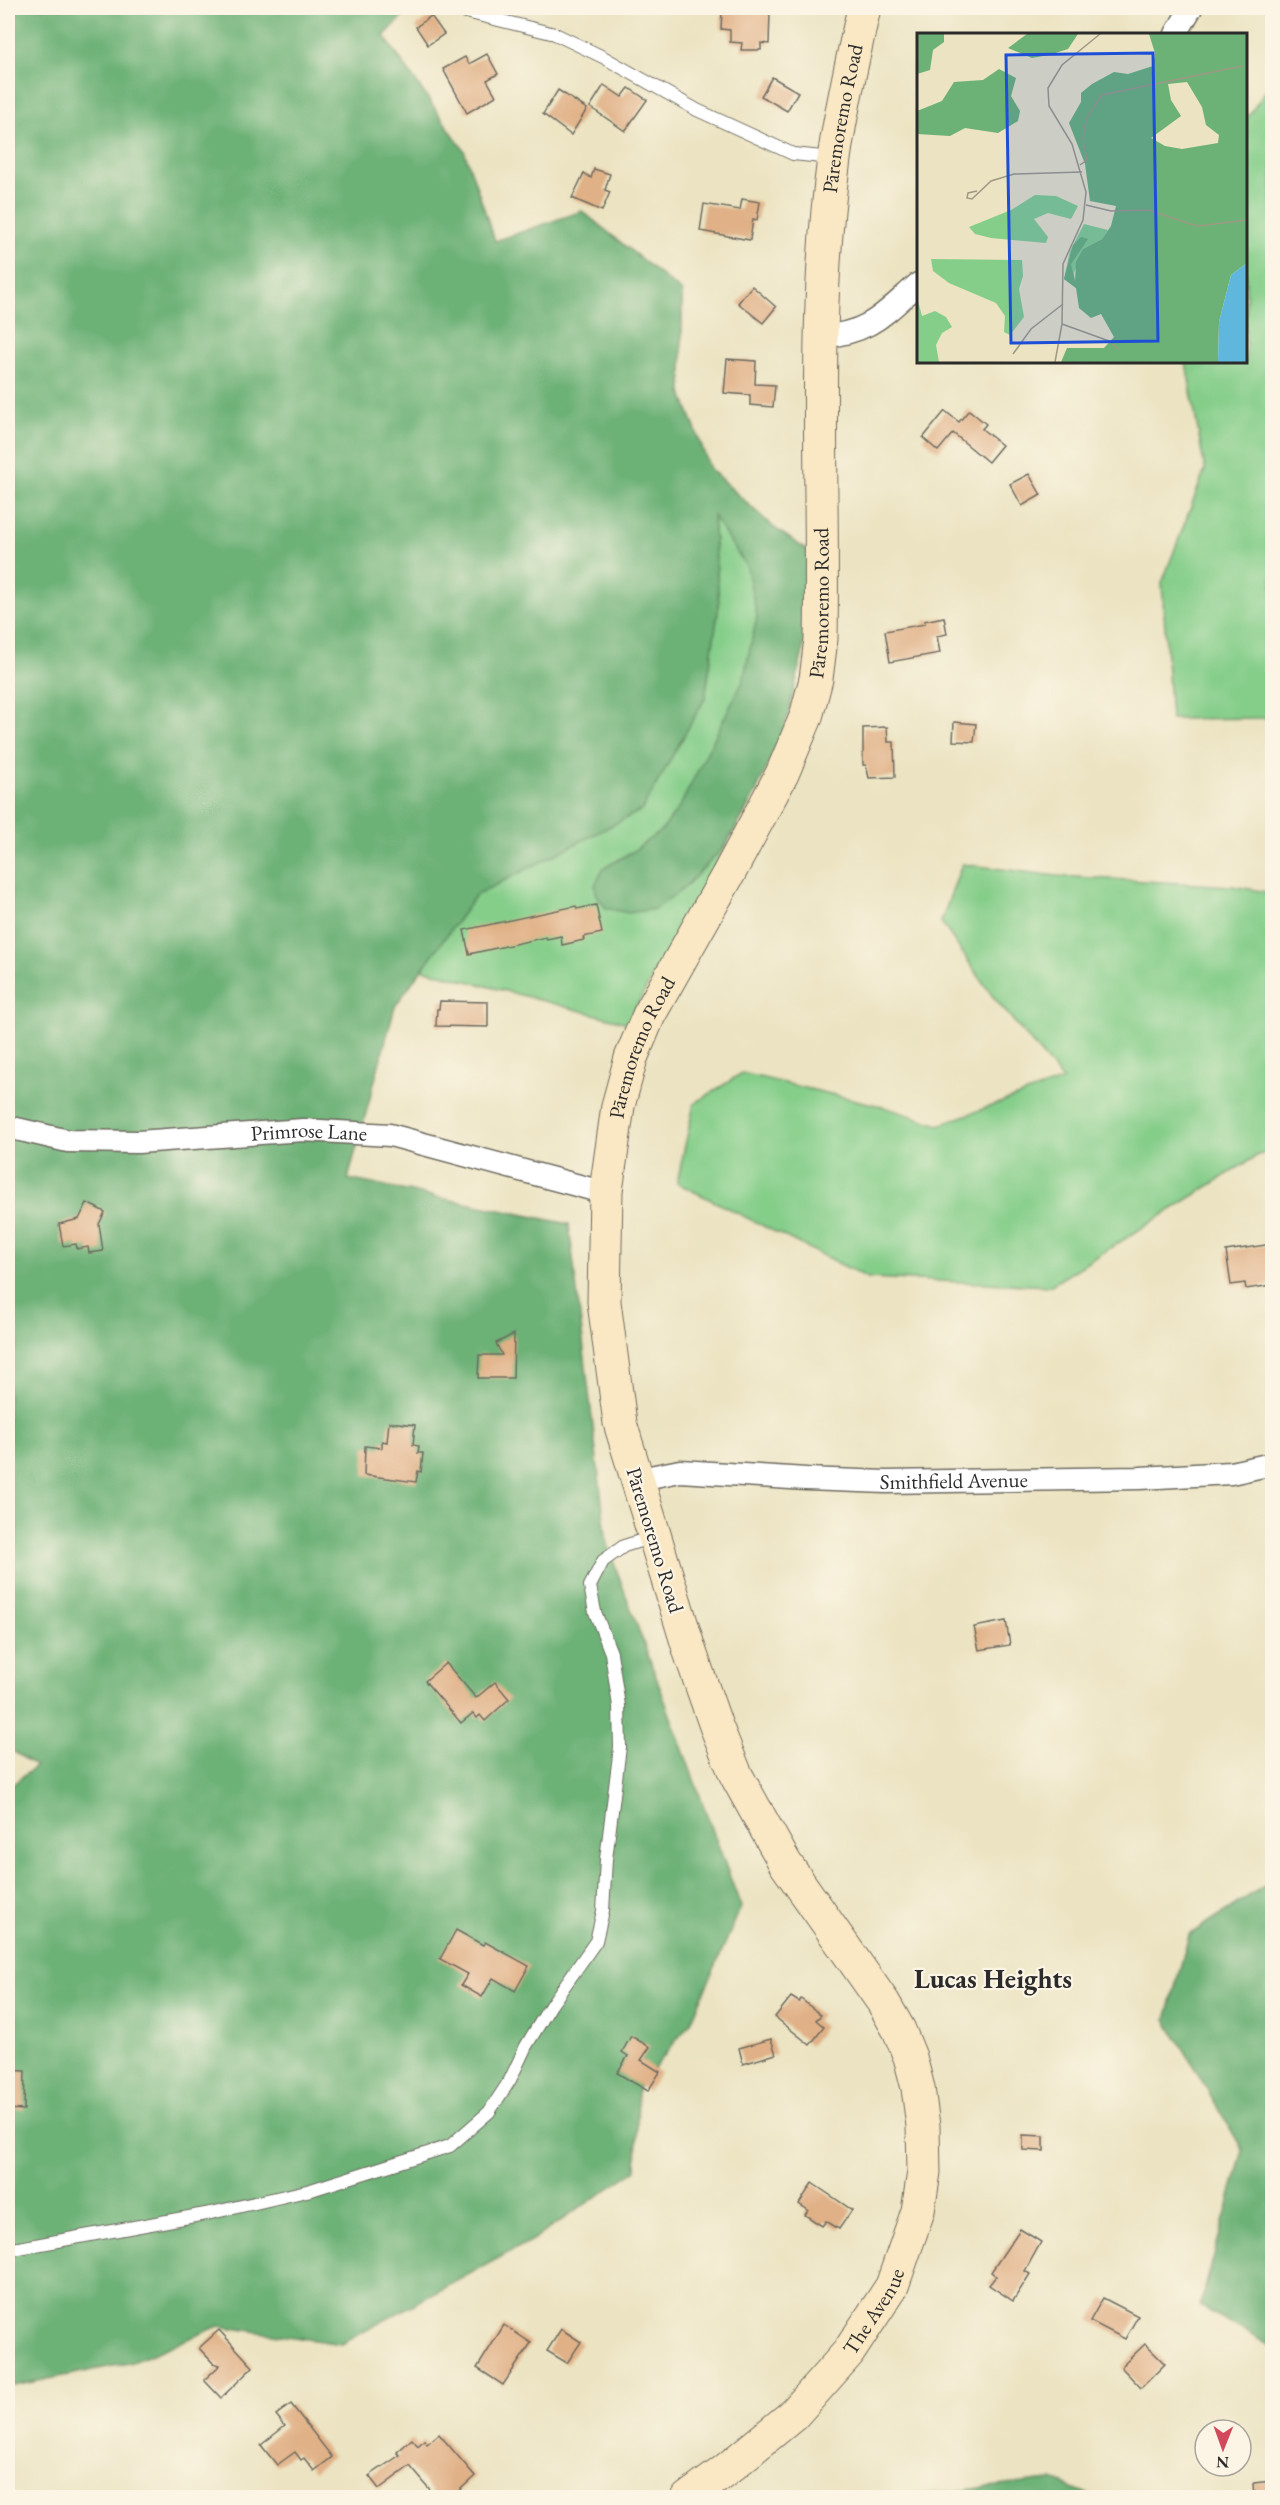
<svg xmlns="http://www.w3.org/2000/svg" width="1280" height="2505" viewBox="0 0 1280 2505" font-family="'EB Garamond',serif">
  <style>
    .green { fill: #85ce8a; stroke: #587c5a; stroke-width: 1.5 }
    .forest { fill: #6cb176; stroke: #4c6e50; stroke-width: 1.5 }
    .building { fill: #e0b086 }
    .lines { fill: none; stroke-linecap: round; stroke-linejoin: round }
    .lane-casing { stroke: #6e6b60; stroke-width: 14 }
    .street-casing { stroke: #6e6b60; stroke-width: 25 }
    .secondary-casing { stroke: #6e6b60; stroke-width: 35 }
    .lane { stroke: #fff; stroke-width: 12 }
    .street { stroke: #fff; stroke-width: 22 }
    .secondary { stroke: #fae7c3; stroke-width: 33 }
    .labels { text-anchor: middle; stroke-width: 4.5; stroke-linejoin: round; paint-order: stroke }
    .street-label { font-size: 21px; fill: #2b2b2b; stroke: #fcf5e5 }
    .district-label { font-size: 27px; font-weight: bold; fill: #2b2b2b; stroke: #fcf5e5 }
    .inset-road { fill: none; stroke: #9e9985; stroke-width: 1.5 }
    .view { fill: #1d4ed8; fill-opacity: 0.15; stroke: #1d4ed8; stroke-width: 3 }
    .inset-edge { fill: none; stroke: #2b2b2b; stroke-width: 3 }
  </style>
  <rect width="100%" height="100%" fill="#fcf5e5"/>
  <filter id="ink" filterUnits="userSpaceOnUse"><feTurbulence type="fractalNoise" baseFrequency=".0167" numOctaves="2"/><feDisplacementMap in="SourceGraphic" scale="12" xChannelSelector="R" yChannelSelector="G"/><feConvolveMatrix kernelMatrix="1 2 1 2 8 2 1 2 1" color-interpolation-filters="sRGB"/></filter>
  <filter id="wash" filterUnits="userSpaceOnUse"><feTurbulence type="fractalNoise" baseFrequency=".008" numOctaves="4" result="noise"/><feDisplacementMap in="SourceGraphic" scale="24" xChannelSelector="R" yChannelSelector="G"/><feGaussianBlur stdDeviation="1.35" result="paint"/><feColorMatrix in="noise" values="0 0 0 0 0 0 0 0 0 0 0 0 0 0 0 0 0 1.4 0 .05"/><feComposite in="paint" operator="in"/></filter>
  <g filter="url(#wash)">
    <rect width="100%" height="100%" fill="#ebe3c1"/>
    <!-- green -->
    <g class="green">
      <path d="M1272 82V718L1171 719 1162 583 1205 470 1186 362H1246V119Z"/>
      <path d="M710 469 773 527 808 551 755 794 627 1023 422 969 476 895 642 809 705 698 719 605Z"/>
      <path d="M962 864 1057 876 1232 886 1272 893V1151L1258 1155 1050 1286 868 1278 677 1183 694 1104 742 1073 881 1106 939 1125 1063 1080 991 994 941 922Z"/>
    </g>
    <!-- forest -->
    <g class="forest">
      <path d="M8 8H411L384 36 464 150 495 241 582 211 682 292V393L710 469 773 527 808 551 803 652 786 724 755 794 725 846 683 889 655 909 628 913 606 908 597 896 595 885 604 868 632 852 663 829 680 806 743 681 757 617 747 567 713 516 719 605 705 698 642 810 476 895 395 1006 348 1179 569 1224 607 1544 741 1907 691 2022 638 2088 636 2170 532 2240 341 2344 219 2326 133 2362 8 2387V1788L36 1766 8 1748Z"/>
      <path d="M1272 1881V2347L1200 2306 1243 2150 1166 2020 1189 1935Z"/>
      <path d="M1053 2480 1095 2497H906L1040 2481Z"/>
    </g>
    <g id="blocks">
      <!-- building -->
      <g class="building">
        <path d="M722 10 770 12 769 44 761 43V50H741L742 43 730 42V30L721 29Z"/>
        <path d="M431 16 444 34 428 45 416 27Z"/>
        <path d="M487 54 498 74 487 80 496 96 467 113 443 69 465 57 469 64Z"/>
        <path d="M772 77 798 92 787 111 761 96Z"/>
        <path d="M604 85 622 97 629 88 647 100 625 131 590 107Z"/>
        <path d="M558 90 587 109 571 135 543 114Z"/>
        <path d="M594 169 610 174 605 190 610 192 602 211 572 198 584 173 591 178Z"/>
        <path d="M742 199 760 202 757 220 753 219 750 240 700 231 704 204 740 210Z"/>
        <path d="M752 286 776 307 763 323 738 303Z"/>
        <path d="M727 359 756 361 755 384 775 385 773 407 750 405V395L724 393Z"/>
        <path d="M969 410 986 424 982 429 1002 445 988 462 953 433 938 451 923 438 945 411 959 422Z"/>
        <path d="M1029 474 1041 495 1022 506 1010 484Z"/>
        <path d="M944 617 947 634 937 636 940 653 890 662 885 631 925 624 924 621Z"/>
        <path d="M954 722 976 724 974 742 953 741Z"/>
        <path d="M887 727 888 742H894L895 777 869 778 866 765H863V728Z"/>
        <path d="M596 905 602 933 583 937 584 940 562 945 561 936 547 939 546 937 469 954 464 930 576 906 577 909Z"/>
        <path d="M440 1001 488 1002V1027L436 1026 437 1009H439Z"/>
        <path d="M87 1203 105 1212 99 1224 103 1251 89 1253 88 1247 77 1249 76 1244 63 1246 59 1224 79 1219Z"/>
        <path d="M1272 1244V1285L1246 1289 1245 1283 1231 1285 1226 1251Z"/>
        <path d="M514 1334 513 1378H478L479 1355H502L496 1343Z"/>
        <path d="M389 1422 415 1425 413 1445 419 1446 418 1453H423L421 1472 418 1471 416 1482 364 1475 365 1446 382 1448V1441L387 1442Z"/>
        <path d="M1006 1621 1010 1645 979 1650 974 1627Z"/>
        <path d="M446 1663 476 1698 495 1682 509 1699 485 1721 480 1715 477 1718 473 1713 461 1723 425 1681Z"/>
        <path d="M456 1930 483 1945 485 1942 529 1966 515 1991 493 1978 482 1997 461 1985 468 1974 440 1959Z"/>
        <path d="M791 1997 799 2002 801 1999 821 2015 816 2020 824 2027 810 2045 775 2017Z"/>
        <path d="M631 2036 650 2047 641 2060 660 2072 648 2091 617 2073 628 2056 622 2052Z"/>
        <path d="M771 2039 776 2054 743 2064 739 2048Z"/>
        <path d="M8 2070 25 2071 24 2110 8 2109Z"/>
        <path d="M1023 2135 1044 2136V2151L1023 2150Z"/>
        <path d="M812 2183 852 2210 839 2229 826 2221 822 2226 805 2215 808 2210 799 2204Z"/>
        <path d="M1020 2229 1041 2242 1025 2271 1030 2274 1013 2301 989 2285 996 2276 991 2272Z"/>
        <path d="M1103 2298 1138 2316 1125 2339 1090 2321Z"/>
        <path d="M504 2325 531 2343 503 2385 477 2368Z"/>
        <path d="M561 2329 581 2342 567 2363 547 2351Z"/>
        <path d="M219 2330 253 2367 221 2398 204 2380 220 2365 213 2363 199 2348Z"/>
        <path d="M1145 2344 1165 2364 1141 2388 1121 2367Z"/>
        <path d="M291 2404 332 2457 314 2471 304 2458 301 2460 295 2452 277 2465 261 2445 285 2426 276 2415Z"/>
        <path d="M439 2434 475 2476 451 2498H437L410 2466 379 2489 369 2476 400 2455 397 2452 412 2439 418 2446 424 2440 427 2444Z"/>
        <path d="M1272 2481V2498H1255L1254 2483Z"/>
      </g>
    </g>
  </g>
  <g filter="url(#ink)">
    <use href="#blocks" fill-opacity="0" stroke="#6e6b60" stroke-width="1.5"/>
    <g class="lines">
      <!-- lane casing -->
      <g class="lane-casing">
        <g id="lane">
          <path d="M450 8 555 34 603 57 697 110 793 154 832 158"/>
          <path d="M8 2250 211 2213 311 2190 450 2146 489 2112 510 2080 526 2046 551 2005 596 1941 603 1911 606 1859 620 1747 619 1706 611 1653 595 1612 590 1586 603 1561 624 1546 653 1537"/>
        </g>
      </g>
      <!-- street casing -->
      <g class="street-casing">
        <g id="street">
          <path d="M1176 34 1191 8"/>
          <path d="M820 337C870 333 883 315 918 284"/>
          <path id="s1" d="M8 1127 68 1141 138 1142 303 1130 390 1135 591 1189 606 1191"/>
          <path id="s2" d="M635 1480 680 1471 806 1479 886 1482 1140 1478 1231 1473 1272 1464"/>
        </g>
      </g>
      <!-- secondary casing -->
      <g class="secondary-casing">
        <g id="secondary">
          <path id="s3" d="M688 2498 726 2470 793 2415 848 2353 892 2286 918 2211 924 2172 923 2126 918 2088 910 2057 899 2030 883 2002 785 1863 736 1775 716 1726 690 1652 620 1423 604 1302 606 1191 618 1106 631 1058 649 1015 729 873 782 774 806 717 816 679 821 639C824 479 812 317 834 159 841 108 853 58 864 8"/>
        </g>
      </g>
      <!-- lane -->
      <use href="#lane" class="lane"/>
      <!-- street -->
      <use href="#street" class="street"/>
      <!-- secondary -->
      <use href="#secondary" class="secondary"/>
    </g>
  </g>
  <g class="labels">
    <!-- street labels -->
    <g class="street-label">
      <text dy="7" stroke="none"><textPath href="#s3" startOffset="2589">Pāremoremo Road</textPath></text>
      <text dy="7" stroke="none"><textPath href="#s3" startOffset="2103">Pāremoremo Road</textPath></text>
      <text dy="7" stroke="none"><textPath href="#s3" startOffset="1617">Pāremoremo Road</textPath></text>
      <text dy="7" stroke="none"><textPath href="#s1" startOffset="303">Primrose Lane</textPath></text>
      <text dy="7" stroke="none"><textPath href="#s2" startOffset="320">Smithfield Avenue</textPath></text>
      <text transform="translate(655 1540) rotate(73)" y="7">Pāremoremo Road</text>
      <text dy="7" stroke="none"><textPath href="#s3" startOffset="266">The Avenue</textPath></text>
    </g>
    <!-- district labels -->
    <g class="district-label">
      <text x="993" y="1988">Lucas Heights</text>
    </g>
  </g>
  <!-- overview -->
  <g transform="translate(917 33)">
    <rect width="330" height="330" fill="#ebe3c1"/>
    <path d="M118 162 139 163 161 173 154 186 131 180 117 186 131 204 129 210 74 205 58 201 52 194 94 177ZM167 191 191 197 185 206 166 216 157 240 159 255 147 246 153 218ZM14 226 105 227 106 243 102 256 107 284 93 302 87 299 88 283 79 270 32 250 16 238ZM0 264 5 283 18 278 29 284 35 294 25 300 19 312 22 329H0Z" fill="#85ce8a"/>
    <path d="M0 1H27V9L16 17 13 37 0 41ZM110 1H161L151 16 132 22 115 25 91 15ZM219 1H330V230L314 242 302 289 301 329H144L150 315H187L197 304 184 281 174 285 162 275 159 255 147 246 156 212 164 204 171 206 154 231 158 249 159 229 166 216 185 206 194 193 199 173 173 168 168 131 152 90 164 69V60L175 51 197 39 211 41 236 33 238 20 232 1ZM270 49 285 74 289 92 302 102 301 110 265 116 248 113 234 105 264 83 254 67 251 51ZM82 36 99 45 94 63 103 78 101 88 81 100 48 95 33 103 0 101V78L25 68 37 49 66 47Z" fill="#6cb176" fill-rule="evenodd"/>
    <path d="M330 230V329H301L302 289 314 242Z" fill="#60b7dd"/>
    <path class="inset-road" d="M163 132 170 127 166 108 169 86 185 62 325 33M60 158 51 160 50 165 55 166 74 148 97 141 165 139M169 172 194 178 231 177 280 193 330 187M145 291 192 308 202 317M102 313 96 321 114 296 146 271M138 329 145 291 146 231 166 187 169 159 155 111 132 73 131 55 145 32 183 1"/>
    <path class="view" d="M236 20 241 308 94 310 89 22Z"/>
    <rect width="330" height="330" class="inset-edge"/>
  </g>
  <!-- margin -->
  <rect width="1280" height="2505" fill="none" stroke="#fcf5e5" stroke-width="30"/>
  <!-- north arrow -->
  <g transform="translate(1223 2448) rotate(181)"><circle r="28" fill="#fcf5e5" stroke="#a8a49b" stroke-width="1.5"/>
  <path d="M0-4.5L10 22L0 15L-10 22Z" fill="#d1495b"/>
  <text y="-9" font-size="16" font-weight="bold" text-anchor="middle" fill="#2b2b2b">N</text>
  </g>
</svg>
